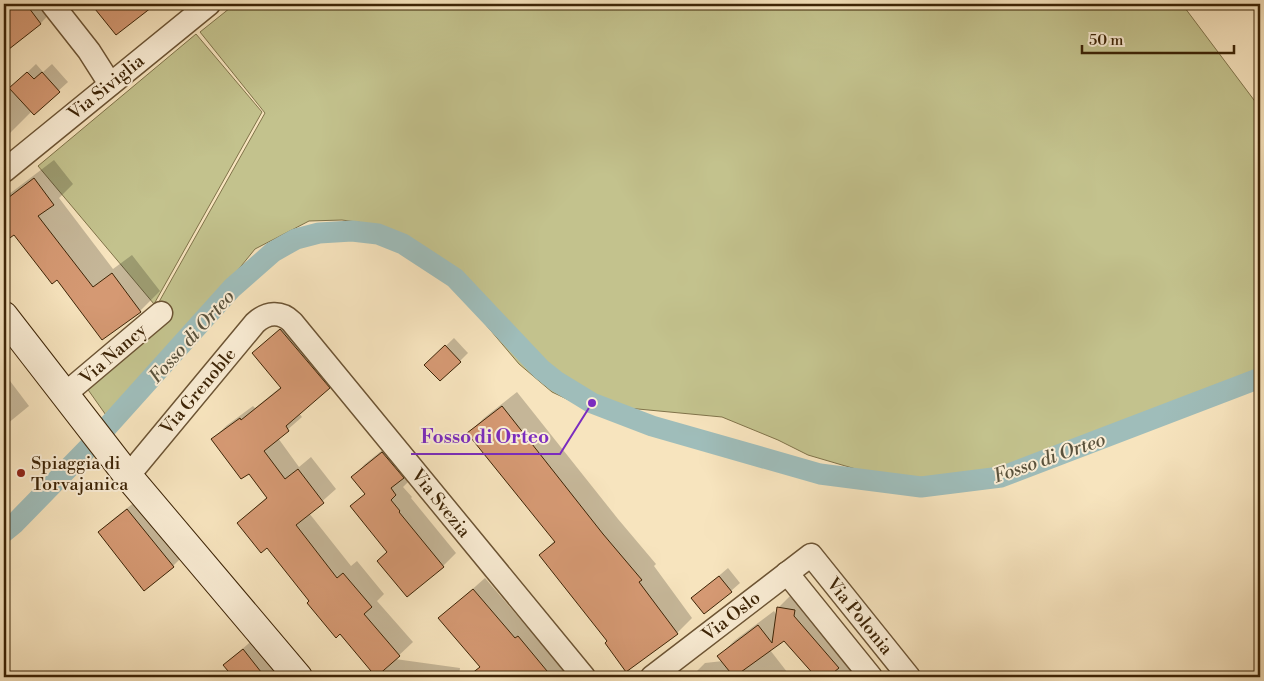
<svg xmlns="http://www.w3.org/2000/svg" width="1264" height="681" viewBox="0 0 1264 681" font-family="'Libre Bodoni',serif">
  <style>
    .green { fill: #c3c28d; stroke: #80734a }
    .shadow { fill: #0003 }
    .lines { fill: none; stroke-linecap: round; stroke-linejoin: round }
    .canal { stroke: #9fbdba; stroke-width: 21 }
    .building { fill: #d59973; stroke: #3d2406 }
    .minor-casing { stroke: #6c5434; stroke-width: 25 }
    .secondary-casing { stroke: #3d2406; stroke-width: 30 }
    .minor { stroke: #faedd5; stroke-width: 22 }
    .secondary { stroke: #faedd5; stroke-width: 28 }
    .poi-dot { fill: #8f2418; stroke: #faedd5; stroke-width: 2 }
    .labels { text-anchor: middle; stroke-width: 4; stroke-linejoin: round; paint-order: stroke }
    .street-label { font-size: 18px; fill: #3d2406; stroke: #faedd5 }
    .poi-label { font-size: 18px; fill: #3d2406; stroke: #faedd5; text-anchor: start }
    .water-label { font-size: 19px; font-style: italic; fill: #5a523c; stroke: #faedd5 }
    .leader { fill: none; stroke: #7b2cbf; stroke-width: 2 }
    .callout-dot { fill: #7b2cbf; stroke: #faedd5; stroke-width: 2 }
    .callout-label { font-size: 19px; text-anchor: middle; font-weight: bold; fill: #7b2cbf; stroke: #faedd5; stroke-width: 4; stroke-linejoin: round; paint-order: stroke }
  </style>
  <rect width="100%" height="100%" fill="#f7e4be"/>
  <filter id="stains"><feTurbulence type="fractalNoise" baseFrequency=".004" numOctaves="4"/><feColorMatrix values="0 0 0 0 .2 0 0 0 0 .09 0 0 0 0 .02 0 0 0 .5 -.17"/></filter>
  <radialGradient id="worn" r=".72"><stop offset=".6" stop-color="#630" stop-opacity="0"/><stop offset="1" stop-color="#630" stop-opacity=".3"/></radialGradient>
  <!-- green -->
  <g class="green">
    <path d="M235 4H1182L1260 108V379L1238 394 1129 438 1053 452 1017 463 995 472 938 480 883 477 808 455 778 440 722 417 617 407 590 406 571 401 552 392 519 364 443 274 414 249 371 224 342 220 309 221 255 249 203 313 108 418 84 384 155 309 265 113 200 32Z"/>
    <path d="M196 34 262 112 154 304 38 166Z"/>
  </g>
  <!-- shadow -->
  <g class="shadow">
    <path d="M4 4H48L53 10 41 23 4 52Z"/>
    <path d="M93 4H152L116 34Z"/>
    <path d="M36 64 43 72 52 64 68 82 34 113 32 111 4 139V89L6 86 9 90Z"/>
    <path d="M54 160 73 184 59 198 113 269 132 255 160 291 140 311 57 278 14 233 5 240 4 239V198Z"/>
    <path d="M294 317 342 374 299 413 302 417 278 438 299 467 311 457 336 489 309 513 351 566 357 561 384 594 377 601 413 642 395 659 460 668 459 677H378L311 601 267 546 238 523 268 496 249 472 213 439 226 426 253 406 255 408 282 386 253 353Z"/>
    <path d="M454 338 468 353 441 380 426 365Z"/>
    <path d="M4 373 29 406 7 424 4 420Z"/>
    <path d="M517 392 618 519 656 564 654 566 692 618 677 633 609 640 541 555 555 540 469 433 484 418Z"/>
    <path d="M395 440 415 465 404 476 408 482 403 487 412 497 411 498 456 553 443 566 407 596 388 551 352 506 366 493 353 477 365 464Z"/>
    <path d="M140 498 185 554 173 566 99 532 112 520Z"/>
    <path d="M728 568 740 583 731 591 693 598Z"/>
    <path d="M485 578 527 627 530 625 587 677H482L477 670 481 666 440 618Z"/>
    <path d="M793 593 876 677H817L784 639 770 650 791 677H691L705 663 723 661 719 656 734 641 774 611 777 616 778 608Z"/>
    <path d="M256 637 288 677H234L224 665Z"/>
  </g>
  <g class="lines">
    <!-- canal -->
    <path class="canal" d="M4 532 15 523 90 446 232 288 273 252 296 239 319 233 352 231 378 234 403 244 455 278 541 369 556 381 592 403 652 426 820 474 921 487 1001 477 1260 378"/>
  </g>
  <!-- building -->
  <g class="building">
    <path d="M4 4H26L41 24 4 53Z"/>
    <path d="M91 4H156L116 35Z"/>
    <path d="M27 72 34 79 42 72 60 92 34 115 9 88Z"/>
    <path d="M34 178 54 205 38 216 93 287 112 273 141 312 102 340 57 280 52 284 14 235 4 242V201Z"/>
    <path d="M280 329 330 388 286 426 289 431 264 451 285 479 298 469 324 503 296 525 337 578 343 573 372 607 364 614 400 656 376 677 340 634 336 638 307 603 309 601 267 548 261 553 237 523 267 498 249 474 241 479 211 439 240 418 241 420 281 388 252 353Z"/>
    <path d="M445 345 461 362 440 381 424 365Z"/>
    <path d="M502 406 603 534 642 580 639 582 678 634 626 672 605 643 607 641 539 555 555 542 467 433Z"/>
    <path d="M382 452 404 478 391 488 396 495 391 500 400 511 399 512 444 567 407 597 377 561 387 552 350 506 365 494 351 477Z"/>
    <path d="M127 509 174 567 144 591 98 532Z"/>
    <path d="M719 576 732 592 704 614 691 598Z"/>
    <path d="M473 589 515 638 518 636 552 677H467L480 667 438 618Z"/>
    <path d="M777 607 795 610 794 616 839 668 828 677H816L784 641 734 677 717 656 758 625 772 643Z"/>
    <path d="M243 649 265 677H233L223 665Z"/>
  </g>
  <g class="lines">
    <!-- minor casing -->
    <g class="minor-casing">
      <g id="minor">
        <path d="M52 4 89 51 110 84"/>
        <path d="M4 171 209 4"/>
        <path d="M65 394 161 313"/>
        <path d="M128 476 255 323C267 312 281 311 292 322L584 677"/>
        <path d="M787 573 871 677"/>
        <path d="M652 677 811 555 909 677"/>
      </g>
    </g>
    <!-- secondary casing -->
    <g class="secondary-casing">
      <path id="secondary" d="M4 316 128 476 298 677"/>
    </g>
    <!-- minor -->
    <use href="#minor" class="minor"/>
    <!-- secondary -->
    <use href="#secondary" class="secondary"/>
  </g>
  <!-- markers -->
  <circle class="poi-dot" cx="21" cy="473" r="5"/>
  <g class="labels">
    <!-- street labels -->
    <g class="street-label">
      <text transform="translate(106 87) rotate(-39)" y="6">Via Siviglia</text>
      <text transform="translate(113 354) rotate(-41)" y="6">Via Nancy</text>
      <text transform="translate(198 391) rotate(-50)" y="6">Via Grenoble</text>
      <text transform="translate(441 503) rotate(51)" y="6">Via Svezia</text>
      <text transform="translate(731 616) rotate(-38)" y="6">Via Oslo</text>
      <text transform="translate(860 616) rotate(51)" y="6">Via Polonia</text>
    </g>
    <!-- poi labels -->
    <g class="poi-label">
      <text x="31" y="469">Spiaggia di<tspan x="31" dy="21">Torvajanica</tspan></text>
    </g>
    <!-- water labels -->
    <g class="water-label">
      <text transform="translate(191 336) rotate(-48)" y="7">Fosso di Orteo</text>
      <text transform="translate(1049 457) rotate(-19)" y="7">Fosso di Orteo</text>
    </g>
  </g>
  <!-- callouts -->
  <path class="leader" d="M592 403L560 454H411"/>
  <circle class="callout-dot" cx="592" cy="403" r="5"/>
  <g class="callout-label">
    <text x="485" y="443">Fosso di Orteo</text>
  </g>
  <!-- margin -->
  <rect width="1264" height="681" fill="none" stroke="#f7e4be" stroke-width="20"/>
  <rect x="5" y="5" width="1254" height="671" fill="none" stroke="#3d2406" stroke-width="2.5"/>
  <rect x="10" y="10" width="1244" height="661" fill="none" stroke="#3d2406"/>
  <!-- scale -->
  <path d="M1082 45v8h152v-8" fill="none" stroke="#3d2406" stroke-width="2.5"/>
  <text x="1089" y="45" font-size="15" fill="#3d2406" stroke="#faedd5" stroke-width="4" paint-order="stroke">50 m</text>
  <rect width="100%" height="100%" filter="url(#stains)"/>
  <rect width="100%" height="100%" fill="url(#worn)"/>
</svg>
